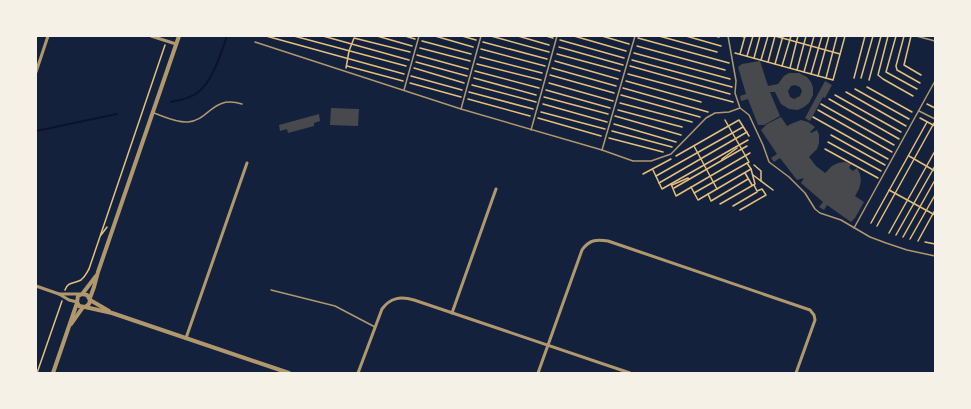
<svg xmlns="http://www.w3.org/2000/svg" width="971" height="409" viewBox="0 0 971 409" font-family="'Golos Text',sans-serif">
  <style>
    .lines { fill: none; stroke-linecap: round; stroke-linejoin: round }
    .stream { stroke: #0b132b; stroke-width: 2 }
    .building { fill: #48494c; fill-rule: evenodd }
    .path { stroke: #e5c07b; stroke-width: 1.5 }
    .service { stroke: #b1986c; stroke-width: 1.5 }
    .minor { stroke: #b1986c; stroke-width: 3 }
    .tertiary { stroke: #b1986c; stroke-width: 4 }
  </style>
  <rect width="100%" height="100%" fill="#14213d"/>
  <g class="lines">
    <!-- stream -->
    <g class="stream">
      <path d="M171 102C180 100 189 99 197 93 212 83 221 53 227 36"/>
      <path d="M36 131 117 114"/>
    </g>
  </g>
  <!-- building -->
  <g class="building">
    <path d="M760 61 768 86 778 84 784 76 789 73H799L807 77 811 82 813 88V95L809 103 804 107 798 110 789 109 781 104 775 92H770L780 116 764 125H758L748 99 741 101 740 96 746 94 738 67 742 64ZM795 85 800 87 802 91 800 96 794 99 790 97 788 91 791 86Z"/>
    <path d="M825 81 832 85 825 98 823 97 810 121 805 118Z"/>
    <path d="M331 108 359 109 358 126 330 125Z"/>
    <path d="M319 114 320 121 314 123V126L288 133 287 129 280 131 279 125Z"/>
    <path d="M781 117 787 126 793 123 801 120 808 122 815 127 810 132 811 133 817 130 819 135V143L817 149 809 157 816 166 825 173 832 166 838 163 845 162 851 164 849 168 853 171 857 168 860 174 861 181 859 189 855 196 864 202 855 218 851 222 827 205 824 210 819 207 823 202 801 183 804 178 797 180 780 158 774 162 771 158 777 154 761 130 767 124Z"/>
  </g>
  <g class="lines">
    <!-- path -->
    <g class="path">
      <path d="M266 36 404 74"/>
      <path d="M294 36 406 66"/>
      <path d="M323 36 409 60"/>
      <path d="M377 36 412 46"/>
      <path d="M405 36 415 39"/>
      <path d="M435 36 473 47"/>
      <path d="M462 36 476 40"/>
      <path d="M491 36 549 52"/>
      <path d="M518 36 549 45"/>
      <path d="M546 36 553 38"/>
      <path d="M574 36 626 51"/>
      <path d="M602 36 629 44"/>
      <path d="M659 36 717 52"/>
      <path d="M686 36 721 46"/>
      <path d="M715 36 719 37"/>
      <path d="M740 36 745 37"/>
      <path d="M775 36 840 54"/>
      <path d="M888 36 878 75 883 79 913 96"/>
      <path d="M896 36 886 72 917 89"/>
      <path d="M904 36 896 66 897 70 920 83"/>
      <path d="M911 36 904 65 921 75"/>
      <path d="M638 38 729 63"/>
      <path d="M560 40 624 58"/>
      <path d="M422 41 471 54"/>
      <path d="M483 42 547 59"/>
      <path d="M637 46 725 70"/>
      <path d="M559 47 623 65"/>
      <path d="M420 48 470 61"/>
      <path d="M481 49 545 66"/>
      <path d="M634 53 730 79"/>
      <path d="M735 53 833 80 845 36"/>
      <path d="M557 54 620 71"/>
      <path d="M740 54 745 36"/>
      <path d="M417 55 468 69"/>
      <path d="M747 56 753 36"/>
      <path d="M480 57 542 73"/>
      <path d="M754 58 760 36"/>
      <path d="M632 60 732 87"/>
      <path d="M761 60 768 36"/>
      <path d="M555 61 618 79"/>
      <path d="M416 62 467 76"/>
      <path d="M768 62 775 36"/>
      <path d="M477 64 541 80"/>
      <path d="M775 64 783 36"/>
      <path d="M347 66 403 81"/>
      <path d="M630 66 730 94"/>
      <path d="M782 66 791 36"/>
      <path d="M346 68 349 51 354 38 410 52"/>
      <path d="M414 68 464 83"/>
      <path d="M552 68 616 86"/>
      <path d="M790 68 798 36"/>
      <path d="M797 70 806 36"/>
      <path d="M475 71 539 88"/>
      <path d="M804 72 814 36"/>
      <path d="M628 74 733 102"/>
      <path d="M811 74 822 36"/>
      <path d="M550 75 614 93"/>
      <path d="M411 76 462 90"/>
      <path d="M818 76 829 36"/>
      <path d="M474 78 536 95"/>
      <path d="M826 78 837 36"/>
      <path d="M854 78 865 36"/>
      <path d="M861 78 873 36"/>
      <path d="M869 80 881 36"/>
      <path d="M626 81 701 102"/>
      <path d="M410 83 461 97"/>
      <path d="M549 83 613 101"/>
      <path d="M472 85 536 102"/>
      <path d="M867 87 912 112"/>
      <path d="M623 88 708 112"/>
      <path d="M855 89 909 119"/>
      <path d="M546 90 610 108"/>
      <path d="M469 92 533 109"/>
      <path d="M846 92 906 126"/>
      <path d="M621 95 700 117"/>
      <path d="M835 95 901 132"/>
      <path d="M544 97 608 114"/>
      <path d="M468 99 530 116"/>
      <path d="M829 99 899 139"/>
      <path d="M620 103 692 122"/>
      <path d="M543 104 607 122"/>
      <path d="M821 104 894 145"/>
      <path d="M927 104 935 108"/>
      <path d="M618 110 682 127"/>
      <path d="M818 110 892 152"/>
      <path d="M541 112 605 129"/>
      <path d="M615 116 681 135"/>
      <path d="M813 117 888 159"/>
      <path d="M538 118 601 136"/>
      <path d="M920 118 935 126"/>
      <path d="M614 124 676 142"/>
      <path d="M612 131 672 147"/>
      <path d="M831 135 885 165"/>
      <path d="M609 138 663 152"/>
      <path d="M828 142 881 171"/>
      <path d="M694 146 717 189"/>
      <path d="M825 149 878 178"/>
      <path d="M676 156 739 120 749 136"/>
      <path d="M909 156 935 171"/>
      <path d="M722 160V159L737 148"/>
      <path d="M754 165 761 171V181"/>
      <path d="M653 170 662 189 748 140"/>
      <path d="M745 173 752 185"/>
      <path d="M643 174 671 159"/>
      <path d="M753 175 773 190"/>
      <path d="M656 176 743 127"/>
      <path d="M659 183 747 132"/>
      <path d="M671 184 676 196 750 153"/>
      <path d="M672 185 688 178 689 179"/>
      <path d="M691 187 698 200 751 169"/>
      <path d="M674 188 747 146"/>
      <path d="M889 190 935 215"/>
      <path d="M694 193 749 162 725 120"/>
      <path d="M708 194 711 201 748 179"/>
      <path d="M720 204 755 184 751 169 747 163"/>
      <path d="M733 206 757 192"/>
      <path d="M740 210 766 195 762 189 757 191 754 185"/>
      <path d="M871 223 927 122"/>
      <path d="M877 226 934 123"/>
      <path d="M889 233 935 151"/>
      <path d="M101 235 107 227"/>
      <path d="M896 235 935 166"/>
      <path d="M903 237 935 180"/>
      <path d="M910 239 935 195"/>
      <path d="M918 241 935 210"/>
      <path d="M925 242 935 244"/>
      <path d="M65 290C68 281 74 284 81 280 85 277 86 274 89 269L165 45"/>
      <path d="M37 373 62 301"/>
    </g>
    <!-- service -->
    <g class="service">
      <path d="M728 36 736 81 735 93 740 108 744 111 749 115 763 145 769 162 789 177 805 193 815 209 820 213 841 220 870 237 886 243 907 250 935 256"/>
      <path d="M916 36 935 41"/>
      <path d="M255 42 461 109 602 150 633 161H651L671 154 706 118 715 113 729 112 740 108"/>
      <path d="M404 90 419 36"/>
      <path d="M461 109 481 36"/>
      <path d="M919 111 935 119"/>
      <path d="M154 113C165 117 177 123 188 122 210 120 212 95 242 104"/>
      <path d="M531 130 557 36"/>
      <path d="M602 150 635 36"/>
      <path d="M854 228 935 81"/>
      <path d="M271 290 335 306 375 327"/>
    </g>
    <!-- minor -->
    <g class="minor">
      <path d="M151 36 176 44"/>
      <path d="M36 72 48 36"/>
      <path d="M36 286 59 294 69 300 77 302"/>
      <path d="M59 294H80"/>
      <path d="M452 313 496 189"/>
      <path d="M186 338 247 163"/>
      <path d="M358 373 382 309C390 298 400 296 414 300L630 373"/>
      <path d="M538 373 582 250C589 240 596 239 608 241L810 310 814 315 815 320 796 373"/>
    </g>
    <!-- tertiary -->
    <g class="tertiary">
      <path d="M83 293 96 276"/>
      <path d="M90 298 94 287 98 272 179 36"/>
      <path d="M90 300 89 304 85 307 79 306 77 302 78 296 82 294 87 295 90 300 109 311"/>
      <path d="M85 307 112 313 289 373"/>
      <path d="M71 324 83 307"/>
      <path d="M53 373 77 303"/>
    </g>
  </g>
  <!-- border -->
  <rect width="971" height="409" fill="none" stroke="#f6f1e7" stroke-width="74"/>
</svg>
